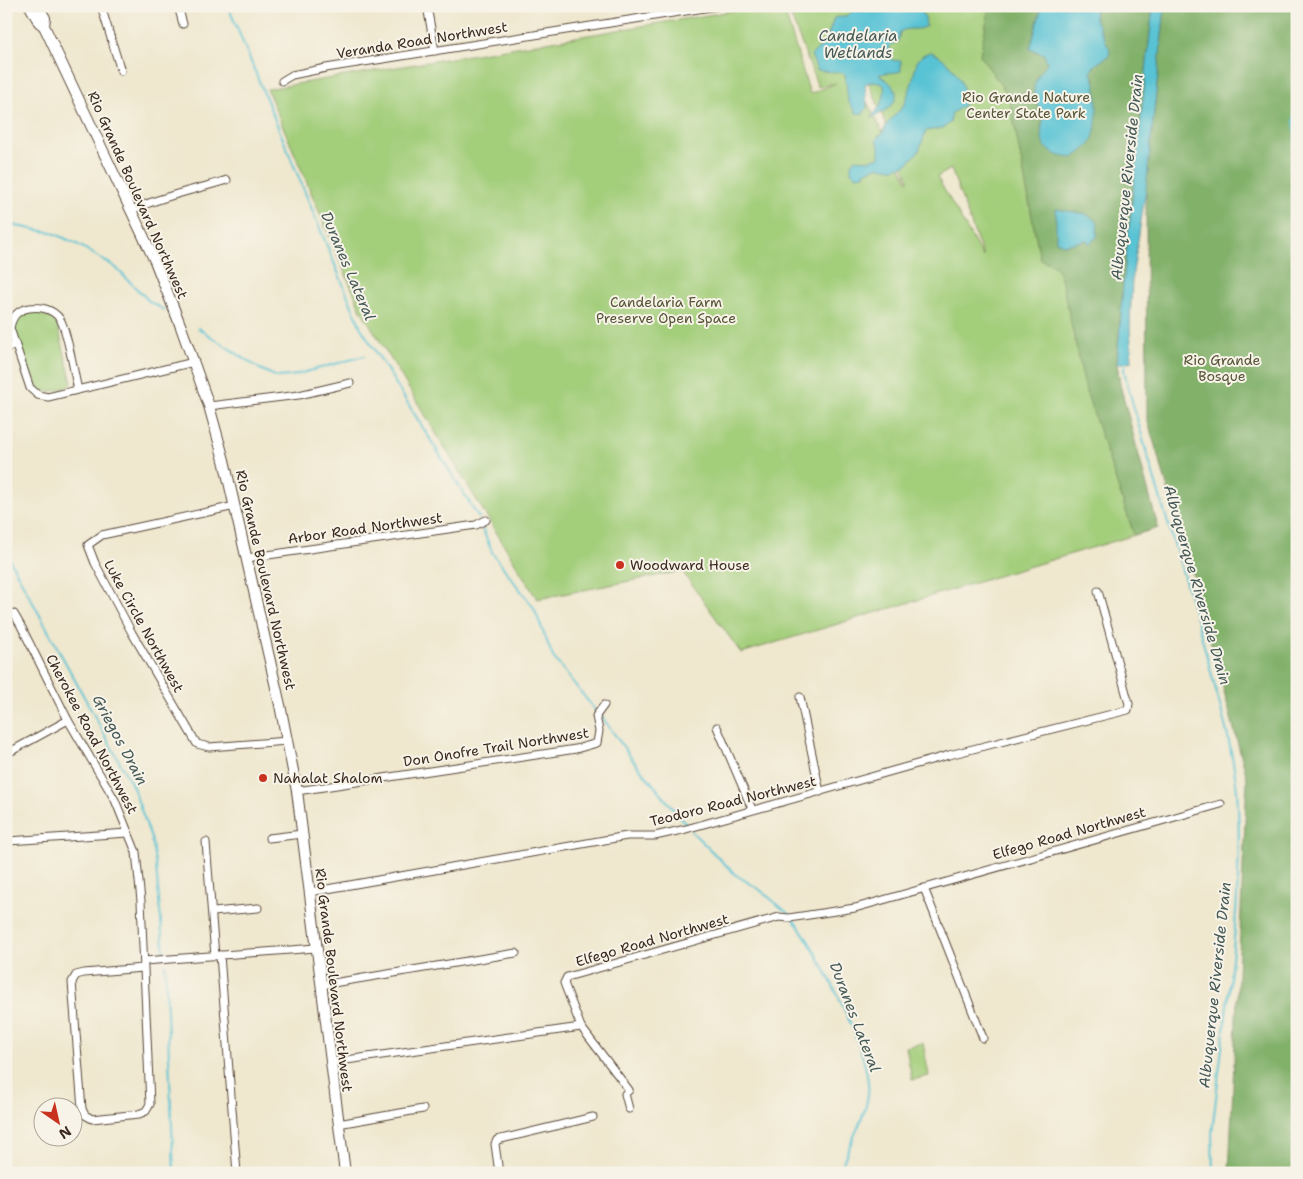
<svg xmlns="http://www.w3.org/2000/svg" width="1303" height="1179" viewBox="0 0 1303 1179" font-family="'Shantell Sans',sans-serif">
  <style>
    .green { fill: #a3ce7a; stroke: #6f7c4c; fill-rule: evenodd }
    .forest { fill: #82b16a; stroke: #5e6e44 }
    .water { fill: #59c3d4; stroke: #4a7679 }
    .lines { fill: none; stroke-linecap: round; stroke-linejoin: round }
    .stream { stroke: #59c3d4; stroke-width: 2 }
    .street-casing { stroke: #564638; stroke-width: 9 }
    .secondary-casing { stroke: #564638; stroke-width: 12 }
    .street { stroke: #fff; stroke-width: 7 }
    .secondary { stroke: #fff; stroke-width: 10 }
    .poi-dot { fill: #c8321e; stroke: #f7f3e8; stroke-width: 2 }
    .labels { text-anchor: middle; stroke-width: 4; stroke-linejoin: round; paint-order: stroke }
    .street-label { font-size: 14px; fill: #3b2a1e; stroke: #f7f3e8 }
    .park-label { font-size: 14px; fill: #555335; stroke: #f7f3e8 }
    .poi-label { font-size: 14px; fill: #3b2a1e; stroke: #f7f3e8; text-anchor: start }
    .water-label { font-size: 15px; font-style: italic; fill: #445855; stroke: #f7f3e8 }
  </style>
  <rect width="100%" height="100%" fill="#f7f3e8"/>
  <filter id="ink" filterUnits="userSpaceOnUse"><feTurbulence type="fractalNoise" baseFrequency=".02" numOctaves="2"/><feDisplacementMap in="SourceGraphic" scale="10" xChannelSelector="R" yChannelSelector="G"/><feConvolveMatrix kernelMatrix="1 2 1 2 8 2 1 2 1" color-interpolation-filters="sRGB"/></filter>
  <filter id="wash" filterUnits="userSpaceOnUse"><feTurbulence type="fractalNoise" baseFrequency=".0096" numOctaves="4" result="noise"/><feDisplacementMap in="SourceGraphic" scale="20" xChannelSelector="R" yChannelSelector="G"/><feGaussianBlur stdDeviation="1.12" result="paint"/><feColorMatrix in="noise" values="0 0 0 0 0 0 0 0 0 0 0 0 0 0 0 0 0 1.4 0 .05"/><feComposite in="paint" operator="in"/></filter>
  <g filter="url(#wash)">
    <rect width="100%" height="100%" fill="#efe7ce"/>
    <!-- green -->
    <g class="green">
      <path d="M761 6H783L810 94 836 83 818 87 787 6H1153L1123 284 1117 364 1120 385 1158 528 741 653 682 571 537 599 361 310 267 89ZM866 76 909 180 908 181 855 79ZM951 169 983 256V257L937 177Z"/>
      <path d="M34 311 53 319 58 327 72 383 68 387C56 390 45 395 35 387 29 373 11 336 15 323 18 315 27 313 34 311Z"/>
      <path d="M923 1043 929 1076 912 1080 906 1047Z"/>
    </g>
    <!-- forest -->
    <g class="forest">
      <path d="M998 6H1042L1030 49 1044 54 1047 64C1030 85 1031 94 1044 117L1041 128 1073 158 1095 78 1091 72 1094 66 1109 55 1094 16 1095 7 1153 6 1123 284 1117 364 1120 385 1158 528 1134 535 1086 391 1060 274 1055 266 1040 259 1009 97 980 55 989 8Z"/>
      <path d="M1165 6H1297V1173H1229L1247 778 1188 556 1147 419 1146 189Z"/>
    </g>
    <!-- water -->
    <g class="water">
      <path d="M860 6H918L925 17 926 26C918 32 908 26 900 32L898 42 890 45 889 52 892 60 901 61V71C893 74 887 71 879 75 908 92 897 107 871 118 880 107 886 99 884 85L874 81 865 84 867 107 863 114 856 113 848 101 845 74C836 70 827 73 817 70L811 55 825 44 834 18 846 16Z"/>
      <path d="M1042 6H1096L1094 17 1110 50 1109 55 1094 66 1091 72C1099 86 1099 129 1091 142 1086 149 1079 154 1073 158 1046 156 1036 143 1044 117 1030 93 1030 86 1047 63L1044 54 1030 49Z"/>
      <path d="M1153 6H1165L1146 189 1132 278 1130 327 1132 361 1117 364 1123 284Z"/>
      <path d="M931 52C950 59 970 86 963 106L952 113 950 123 943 128 926 131 919 151 906 165 894 168H883L880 166 864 172V175L856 176 851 172V164L855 159 870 160 879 157V146L876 141 878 136 882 135C885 121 900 114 906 100 908 93 912 85 913 78 916 65 916 55 931 52Z"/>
      <path d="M1056 209 1086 214 1098 222 1097 237 1089 244 1087 240 1065 245 1056 241Z"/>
    </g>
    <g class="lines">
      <!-- stream -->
      <g class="stream">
        <path d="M228 6 361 328 479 518"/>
        <path d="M1296 6 1297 11"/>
        <path d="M1297 38 1294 120 1297 160"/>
        <path d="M6 224 53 233 77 244 115 267 150 302 164 310"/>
        <path d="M198 328 260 369 277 377 291 376 364 356"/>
        <path d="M1125 362 1124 371C1150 473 1185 571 1211 672 1223 716 1236 761 1238 806 1243 912 1223 1028 1212 1134L1213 1173"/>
        <path d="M482 528 493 554 534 608 553 657 595 710"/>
        <path d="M6 553 133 787 151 838 156 867 164 954"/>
        <path d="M600 714 632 759 686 824"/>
        <path d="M691 831 736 875 759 889 790 915"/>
        <path d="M793 919C818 949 873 1057 868 1094 865 1122 846 1146 840 1173"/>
        <path d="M165 965 174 1173"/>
      </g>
    </g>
  </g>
  <g filter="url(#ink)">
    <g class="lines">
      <!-- street casing -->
      <g class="street-casing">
        <g id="street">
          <path d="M101 6 121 71"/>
          <path d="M178 6 183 24"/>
          <path d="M427 6 435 51"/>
          <path d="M282 81 292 75 326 68 717 6"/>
          <path d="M132 210C162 196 195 190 227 180"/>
          <path d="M6 348 14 345"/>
          <path d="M78 390C74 374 68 332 60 319 53 309 40 306 29 308 17 310 12 317 10 328L30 388 38 395 48 397 194 362"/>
          <path d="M209 406 299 395 350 383"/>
          <path d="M235 506 102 535 88 545 95 563 132 633 197 744 209 747 288 741"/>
          <path d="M247 558 476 525 486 520"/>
          <path d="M6 611 14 614 21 626 68 720 115 800 136 852 141 901 150 1104 146 1111 139 1114 92 1119 85 1115 82 1109 72 982 76 975 84 973 143 968"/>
          <path d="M800 697 820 792"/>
          <path d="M717 727 752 809"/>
          <path d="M6 754 68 720"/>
          <path d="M297 791 576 749 597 743 599 731 596 716 604 705"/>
          <path d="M269 838 302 834"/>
          <path d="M8 841 128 833"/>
          <path d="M206 842 215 956"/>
          <path d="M924 888 983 1038"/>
          <path d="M310 892 627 836H655L686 829 949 755 1128 710 1129 704 1098 591"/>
          <path d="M213 912 258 908"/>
          <path d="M220 955 237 1173"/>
          <path d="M144 961 316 948"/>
          <path d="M321 985 516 953"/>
          <path d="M581 1027 629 1090 625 1094 629 1109"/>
          <path d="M332 1062 581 1027 564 983 567 977 779 917 789 918 855 908 1221 804"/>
          <path d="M338 1124 423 1109"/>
          <path d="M499 1173 495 1144 497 1140 593 1117"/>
        </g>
      </g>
      <!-- secondary casing -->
      <g class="secondary-casing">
        <g id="secondary">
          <path d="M30 6 39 22 44 26"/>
          <path d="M38 6 45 18 44 26 155 261 181 327 209 406 224 460 280 705 297 791 345 1173"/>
        </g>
      </g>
      <!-- street -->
      <use href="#street" class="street"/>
      <!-- secondary -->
      <use href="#secondary" class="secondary"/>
    </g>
  </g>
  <!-- markers -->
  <g class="poi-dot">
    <circle cx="620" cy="565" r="5"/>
    <circle cx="263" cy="778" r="5"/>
  </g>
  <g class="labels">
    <!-- street labels -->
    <g class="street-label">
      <text transform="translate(422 40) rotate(-9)" y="5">Veranda Road Northwest</text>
      <text transform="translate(138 195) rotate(66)" y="5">Rio Grande Boulevard Northwest</text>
      <text transform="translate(365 528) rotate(-8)" y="5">Arbor Road Northwest</text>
      <text transform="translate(266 580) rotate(77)" y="5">Rio Grande Boulevard Northwest</text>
      <text transform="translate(144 626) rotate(61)" y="5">Luke Circle Northwest</text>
      <text transform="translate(92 734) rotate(62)" y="5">Cherokee Road Northwest</text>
      <text transform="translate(496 747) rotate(-9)" y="5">Don Onofre Trail Northwest</text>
      <text transform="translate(733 801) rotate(-14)" y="5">Teodoro Road Northwest</text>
      <text transform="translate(1069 833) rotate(-16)" y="5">Elfego Road Northwest</text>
      <text transform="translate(652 940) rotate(-16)" y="5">Elfego Road Northwest</text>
      <text transform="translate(334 980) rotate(83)" y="5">Rio Grande Boulevard Northwest</text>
    </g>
    <!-- park labels -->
    <g class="park-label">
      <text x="1026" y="102">Rio Grande Nature<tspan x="1026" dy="16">Center State Park</tspan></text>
      <text x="666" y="307">Candelaria Farm<tspan x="666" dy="16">Preserve Open Space</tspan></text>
      <text x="1222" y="365">Rio Grande<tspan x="1222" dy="16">Bosque</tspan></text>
    </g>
    <!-- poi labels -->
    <g class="poi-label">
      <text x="630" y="570">Woodward House</text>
      <text x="273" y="783">Nahalat Shalom</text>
    </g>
    <!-- water labels -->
    <g class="water-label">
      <text x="858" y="41">Candelaria<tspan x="858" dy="17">Wetlands</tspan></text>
      <text transform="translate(1127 177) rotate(-84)" y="5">Albuquerque Riverside Drain</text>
      <text transform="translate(348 266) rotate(67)" y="5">Duranes Lateral</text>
      <text transform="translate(1197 585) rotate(74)" y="5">Albuquerque Riverside Drain</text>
      <text transform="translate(120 740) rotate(62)" y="5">Griegos Drain</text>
      <text transform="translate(1215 985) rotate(-84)" y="5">Albuquerque Riverside Drain</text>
      <text transform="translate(855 1017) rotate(69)" y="5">Duranes Lateral</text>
    </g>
  </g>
  <!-- margin -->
  <rect width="1303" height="1179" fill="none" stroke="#f7f3e8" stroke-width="25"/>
  <!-- north arrow -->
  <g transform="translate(58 1122) rotate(146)"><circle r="24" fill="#f7f3e8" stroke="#aca397"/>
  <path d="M0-4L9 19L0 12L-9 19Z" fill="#c8321e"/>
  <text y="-8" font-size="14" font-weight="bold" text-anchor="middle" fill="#3b2a1e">N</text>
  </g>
</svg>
